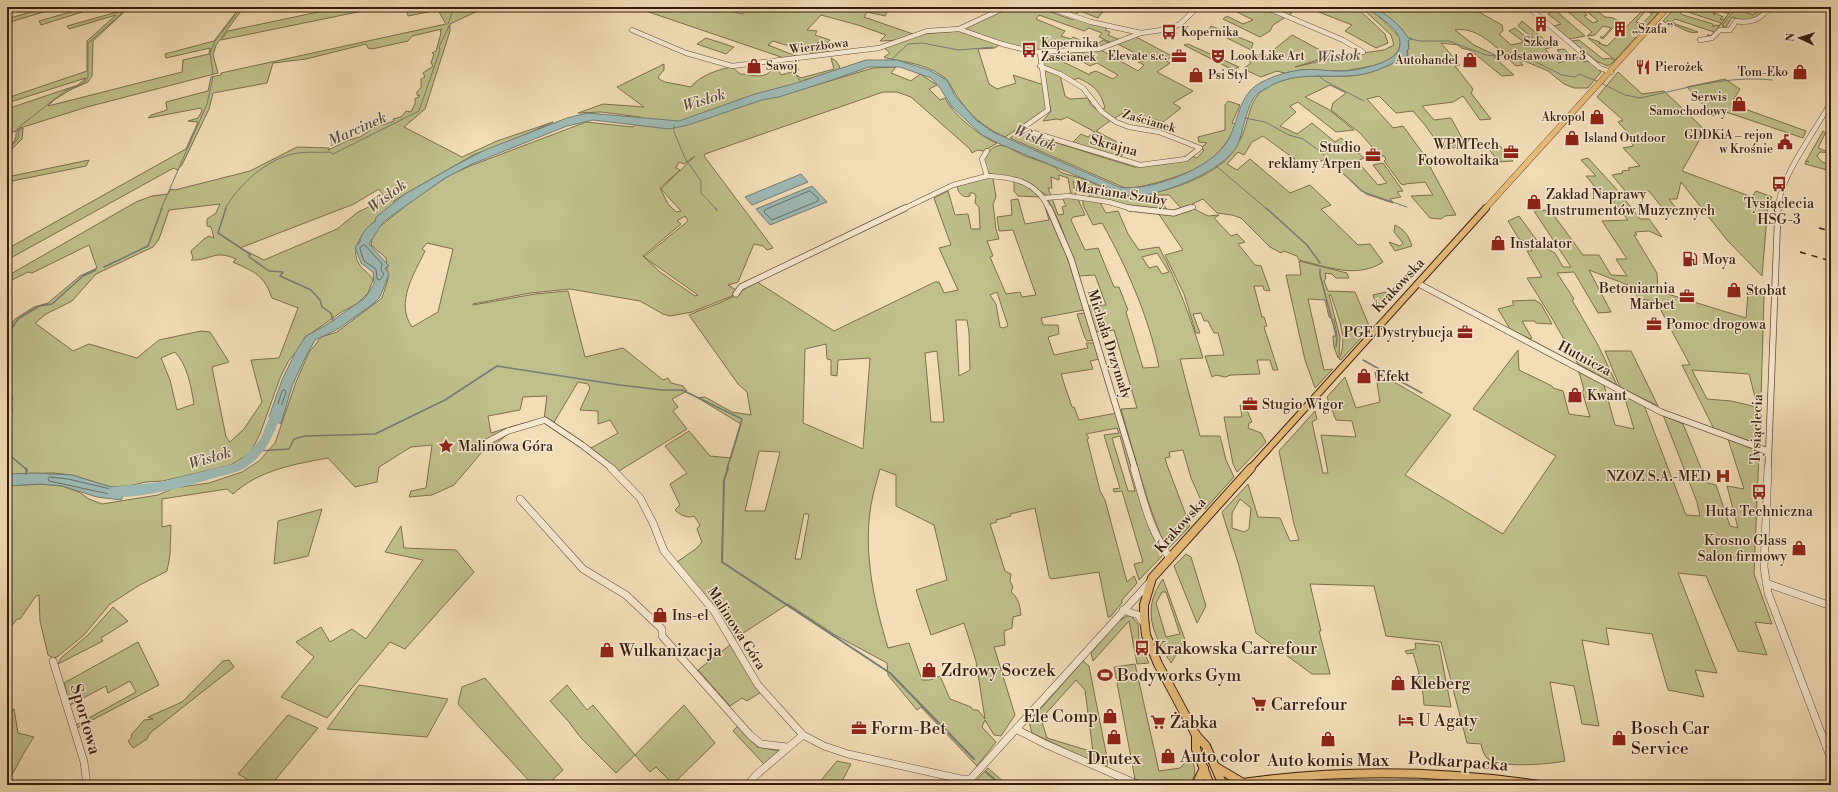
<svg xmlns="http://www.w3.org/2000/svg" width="1838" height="792" viewBox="0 0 1838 792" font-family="'Libre Bodoni',serif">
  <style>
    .green { fill: #bfc08b; stroke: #7c6e4e; fill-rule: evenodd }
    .water { fill: #9dbab5; stroke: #757b73 }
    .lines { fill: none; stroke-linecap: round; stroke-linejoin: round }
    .shore { stroke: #6a6b62; stroke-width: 1 }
    .stream-far2 { stroke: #757b73; stroke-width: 1 }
    .stream-far1 { stroke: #757b73; stroke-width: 1.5 }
    .stream { stroke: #757b73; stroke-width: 2 }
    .river { fill: #9dbab5; fill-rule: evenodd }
    .minor-far2-casing { stroke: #664c3a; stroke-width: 5.5 }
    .minor-far1-casing { stroke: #664c3a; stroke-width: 7 }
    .minor-casing { stroke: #664c3a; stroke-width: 8 }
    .major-far2-casing { stroke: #381c10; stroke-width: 6 }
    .major-far1-casing { stroke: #381c10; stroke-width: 8 }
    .major-casing { stroke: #381c10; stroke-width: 10 }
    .minor-far2 { stroke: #f7e9d0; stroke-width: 4.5 }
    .minor-far1 { stroke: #f7e9d0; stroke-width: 5.5 }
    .minor { stroke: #f7e9d0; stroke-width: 7 }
    .major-far2 { stroke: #e9be7b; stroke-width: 5.5 }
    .major-far1 { stroke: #e9be7b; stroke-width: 6 }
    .major { stroke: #e9be7b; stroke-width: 8 }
    .rail { stroke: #381c10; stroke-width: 1.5; stroke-dasharray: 6 6; stroke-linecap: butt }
    .labels { text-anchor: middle; stroke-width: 3; stroke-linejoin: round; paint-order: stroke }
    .far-poi-label { font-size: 12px; fill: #381c10; stroke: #f7e9d0; text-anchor: start }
    .far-street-label { font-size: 12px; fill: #381c10; stroke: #f7e9d0 }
    .poi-label { font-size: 14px; fill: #381c10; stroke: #f7e9d0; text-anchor: start }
    .street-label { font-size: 14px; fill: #381c10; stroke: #f7e9d0 }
    .water-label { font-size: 15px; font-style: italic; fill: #564b42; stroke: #f7e9d0 }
    .near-poi-label { font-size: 17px; fill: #381c10; stroke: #f7e9d0; text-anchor: start }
    .near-street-label { font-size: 17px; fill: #381c10; stroke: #f7e9d0 }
  </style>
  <rect width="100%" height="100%" fill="#f2ddb6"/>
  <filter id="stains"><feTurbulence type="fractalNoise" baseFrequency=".005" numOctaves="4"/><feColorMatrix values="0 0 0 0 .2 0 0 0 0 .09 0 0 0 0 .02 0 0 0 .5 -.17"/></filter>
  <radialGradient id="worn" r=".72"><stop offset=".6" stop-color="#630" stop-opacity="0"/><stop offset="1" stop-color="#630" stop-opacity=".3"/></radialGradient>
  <!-- green -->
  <g class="green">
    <path d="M47 7H60L7 23V19Z"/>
    <path d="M88 7H98L41 25 39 21Z"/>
    <path d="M123 7H127L124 12 93 41 92 76 88 82 70 90 54 100 48 106 182 72 183 60 209 54 210 48 166 58 165 54 214 41 240 7H244L216 45 213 55 218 73 87 107 17 129V131L23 128 22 139 7 154V149C13 143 17 140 16 131L7 134V109L78 85 86 78 7 103V98L87 71V41L116 15 69 29 67 26 121 11Z"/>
    <path d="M342 7H382L221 40 228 31Z"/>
    <path d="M415 7H486L450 24V31L425 109 404 127 462 157 497 141 553 122 502 145 475 154 400 197 394 201V205C379 217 345 242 359 264 363 271 369 272 373 280L368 293 357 304 343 311 304 338 303 344 289 360 280 378 260 434 250 453 231 465 163 481 146 482 128 486 111 487 72 475 53 473 7 474V417L13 409H7L13 397 7 394V331L15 319 34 307 48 303 80 276 97 268 89 245 32 273 28 272 12 280 9 275 136 202 152 196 168 194 171 189 175 190 250 171 297 147 329 148 328 150 349 140 360 137 373 128 394 121 393 119 401 117 406 111 411 112 415 104V99L420 96 417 95V92L422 86H421V79L425 77 423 73 433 66 431 63 434 54 432 53 436 51 441 33 440 31 442 29 412 36 408 41 372 49 368 48 366 44 306 59 273 63 267 83 213 93 209 109 182 165 177 170 174 168 170 170 7 260V249L186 149 198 122 188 121 198 118 202 111 201 108 148 118 151 115 167 110 166 102 208 91 211 77 221 75V73L446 24 438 10 408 16 406 9ZM379 189 386 199 358 212 337 229 264 260 240 248 354 204ZM220 204 216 213 207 219V226L211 227 214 238 209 236 204 239 191 251 193 258 191 260C211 261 214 249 236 259L233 262C255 272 264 275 272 298L298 308 279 358 251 360 262 402 244 429 230 442 226 437 212 367 229 362 210 332 201 331 159 340 137 358 89 344 73 351 35 323 46 314 72 301 96 274 153 247 159 239 169 210ZM175 352C188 366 191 387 194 404L177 410 170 380 161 358Z"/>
    <path d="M634 7H712L743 14 745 11 730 8 884 7 887 12 885 16 867 12 864 17 913 34 900 40 880 41 886 35 858 25 821 15 807 30 817 31 815 35 830 40 826 44 818 42 813 48 836 53 814 54 773 41 768 45 801 58 787 59Z"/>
    <path d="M1007 7H1037L1073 20 1075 18 1109 26 1105 30 1110 32 1108 35 1120 40 1112 43 1099 37 1102 33 1089 28 1084 31 1039 15 1036 19 1065 31 1061 36 1071 39 1073 37 1094 46 1103 40 1111 44C1085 50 1054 55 1028 50 1006 46 984 36 963 29Z"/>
    <path d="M1049 7H1118C1109 9 1103 9 1098 18L1080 11 1074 16Z"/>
    <path d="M1227 7H1245L1253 11C1267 4 1278 6 1292 13L1273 25 1270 31 1260 37 1223 19 1227 16 1243 24 1253 20Z"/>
    <path d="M1306 7H1356L1385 34 1388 43 1376 48 1345 31 1352 25Z"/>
    <path d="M1361 7C1373 7 1392 30 1401 39L1399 49 1392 59 1376 65 1345 71 1302 70 1284 73 1277 71 1261 77 1243 69 1251 63 1249 61 1259 54 1265 57 1292 35 1331 56 1295 67 1342 56 1384 50 1394 45 1391 35Z"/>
    <path d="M1374 7H1486H1480L1477 11 1502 25 1503 31 1499 34 1511 45 1524 42 1509 31 1515 28 1528 39 1533 38 1518 26 1522 21 1553 47 1545 49 1559 63 1568 60 1557 50 1564 49 1573 58 1579 57 1584 62 1590 61 1601 72 1588 88H1574L1564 84 1548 71 1527 62 1519 60 1523 65 1516 66C1499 51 1480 26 1455 30L1474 45 1495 55V58L1514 75 1502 76 1470 50 1461 48 1458 45 1441 43 1460 65 1455 66 1473 89 1471 93 1491 119 1480 120 1463 96 1453 102 1422 106 1434 120 1451 118 1467 147 1442 149 1425 125 1413 111 1396 113 1379 96 1367 99 1393 128 1403 126 1422 152 1456 215 1445 216 1441 219 1430 218 1411 196 1433 195 1425 182 1405 184V185L1401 184 1384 161 1386 159 1384 156H1380L1360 133 1331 110 1333 103 1346 93 1330 85 1305 97 1328 109 1354 130 1336 132 1298 102 1290 106 1296 112 1280 126 1297 134 1312 123 1335 142 1341 138 1364 158 1357 161 1378 185 1387 183 1373 165 1383 163 1403 191 1397 192 1401 197 1390 199 1393 203 1366 194 1327 159 1304 166 1263 136 1252 142 1244 155 1238 152 1227 164 1237 170 1250 159 1290 193 1310 185 1331 205 1321 209 1358 245 1370 244 1383 262C1357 279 1327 267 1299 260L1297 256 1284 251 1281 253 1270 247 1241 218 1232 215 1217 213 1203 199 1192 204 1195 207 1181 208 1169 195H1156L1170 213 1090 199 1088 188 1073 181 1076 196 1071 195 1068 178 1059 175V180L1051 177 1052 188H1048L1051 196C1043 196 1036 186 1028 182 1014 176 1001 177 987 173L984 158C987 153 991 148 997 146 1005 143 1017 153 1025 156 1034 159 1043 162 1053 166 1056 168 1060 172 1063 173 1069 176 1078 176 1086 180 1099 185 1116 197 1131 196 1158 195 1200 181 1221 164 1229 158 1235 149 1240 140 1249 124 1248 98 1266 88 1299 69 1324 80 1358 75 1377 72 1392 64 1408 55L1407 49 1409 47C1406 24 1390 21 1374 7Z"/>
    <path d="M1572 7 1581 8 1587 15 1584 16 1593 23 1598 21 1583 8 1592 7 1605 17 1613 18 1619 21 1603 39 1600 37H1603L1611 28 1603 26 1595 35 1587 36 1592 32 1566 10 1573 9Z"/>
    <path d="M1634 7H1643L1647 9 1636 22 1642 24 1652 14 1649 12 1658 13 1615 60 1588 38 1600 42 1599 44 1601 43V44L1607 46 1642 11 1636 8 1634 9Z"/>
    <path d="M1676 7H1698V9L1700 8 1713 12 1714 15 1715 13 1723 17 1720 19 1723 20 1729 14 1709 7H1734L1712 36 1707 35 1711 36 1714 32 1675 19 1672 22 1675 23 1667 21 1698 32C1690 35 1680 27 1670 23L1668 24 1663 21ZM1682 10 1721 23 1719 26 1715 25 1713 27V24L1683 15 1680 13Z"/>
    <path d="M1744 7 1762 8 1760 10H1764L1758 18 1755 17 1752 21H1744L1732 17 1726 27 1722 26H1724L1722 25 1736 8 1753 15 1757 12Z"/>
    <path d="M1555 10 1585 36 1569 39 1554 26 1561 24 1548 14Z"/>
    <path d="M1211 26 1253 43 1251 50 1209 29Z"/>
    <path d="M959 31 999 45 995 48 978 49 989 84 997 89 1016 83 1013 75 1044 85 1046 111 1005 137 1003 136C984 128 968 113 957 96 952 89 949 80 941 75 925 64 905 62 886 58L884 57 890 53 883 47 921 34Z"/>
    <path d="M1136 37 1172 56 1166 61 1170 63 1157 72 1193 91 1173 103 1181 108 1163 122 1154 119 1150 122 1161 127 1163 128 1160 130 1138 121 1125 112 1113 119 1101 109 1105 108C1100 90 1093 85 1078 78L1074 80 1043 66 1042 55 1051 54V56L1090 75V73L1096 71 1113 79 1118 75 1097 63 1090 66 1068 53 1101 50 1138 71 1144 65 1138 62 1148 60 1118 44Z"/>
    <path d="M706 38 734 47 726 54 697 44Z"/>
    <path d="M1579 40 1603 59 1611 58 1615 61 1608 66 1596 61 1572 41Z"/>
    <path d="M1188 44 1239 67 1233 70 1184 45Z"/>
    <path d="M831 58 836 61 840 67 835 72 804 80 813 86 873 68 896 67 891 73 911 81 920 74 937 85 929 89 940 100 945 98C951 113 982 138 997 143L984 151 977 150 972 153 970 149 911 97 897 92H883L705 154 704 156 773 248 767 250 763 246 754 244 738 282 728 285 736 290 732 296 692 312 670 316 663 314 640 301 570 289 530 293 473 304V305L535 294 568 291 585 357 623 348 663 380 668 378 671 383 683 386 687 391 672 399 678 407 673 411 687 429 619 471 591 448 618 433 610 420 598 424V411L580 410 590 388 588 384 578 382 553 424 544 419 547 396 523 397 520 410 488 416 491 433 507 428 510 432 491 448 482 452 454 485 432 495 409 497 411 491 426 488 432 445 411 447 379 467 377 482 355 487 328 458C295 464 259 470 233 494L227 489 162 499V527L171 525 170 555 167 571 138 586 110 604 84 635 57 657 53 658 48 655 40 621 39 595 36 596 20 619H17L7 632V486L40 484 62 486 79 492 89 499 102 504 158 495 174 488 209 483 242 472 259 461 275 443 296 382 309 352 315 345 321 337 337 332 382 298 388 279 386 258 371 245 373 232 413 200 450 175 470 166 586 122 633 127 640 117 601 112 578 113 603 104 644 107 617 87 664 64V70L658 77 659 79 665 82 691 87C699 76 719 69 732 67L740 74C751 74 765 81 773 68H777L781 75 792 72 801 78 834 69ZM695 156 661 189 681 211 676 212 668 204 660 188 680 170 676 168 679 162 684 164ZM685 216 688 221 644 257 698 295 695 296 660 272 643 256 681 224 677 221ZM427 243 453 249 438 312 412 327C395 303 414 274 425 251L422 249Z"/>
    <path d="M1043 69 1060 75 1065 96 1070 99 1088 98 1091 105 1111 120 1096 131 1117 142 1113 148 1124 152 1120 159 1071 144 1081 134 1088 137 1095 132 1067 117 1061 120 1057 119 1043 121 1051 111Z"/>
    <path d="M1618 72 1642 94 1664 91 1705 130 1682 171 1752 197 1756 191 1772 197 1768 204 1762 276 1727 240 1681 182 1677 199H1669L1678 211H1665L1649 191 1626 192 1612 175 1623 173 1622 171 1630 170 1628 168 1640 166 1623 148 1634 146 1626 138 1631 136 1618 122 1623 120 1597 97Z"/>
    <path d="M1725 79 1740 89 1731 104 1806 131 1803 138 1717 109 1713 116 1687 87Z"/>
    <path d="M1228 101 1240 105 1232 123 1236 124C1231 138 1219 154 1206 163 1192 173 1143 189 1125 188L1010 138 1018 132H1022L1134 167 1166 164 1192 156 1197 158 1204 150 1200 148 1207 143 1199 142 1198 137 1225 130V105Z"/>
    <path d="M1823 131 1829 135 1825 134 1818 148 1831 153 1820 152 1817 156 1822 162 1831 165V171L1805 164 1806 161 1809 162 1806 161Z"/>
    <path d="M1500 146 1513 161 1499 162 1487 147Z"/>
    <path d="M1588 158 1620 193 1640 219H1649L1662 237 1649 231 1635 232 1637 235H1634L1657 273 1658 291 1746 318 1748 292 1764 296 1761 400 1755 397 1749 374 1692 370 1707 399 1731 401 1761 408 1759 444 1714 429 1682 365H1690L1656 301 1638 299 1633 287 1589 270 1611 312 1598 313 1574 272 1557 273 1574 299 1572 300 1598 345 1617 385 1578 364 1553 320 1527 278 1542 277 1527 251H1532L1531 243 1519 239 1508 221 1519 216 1541 246 1555 253 1563 267H1571L1534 211 1550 210 1583 255H1599L1611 275 1627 276 1616 259H1627L1602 221 1628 220 1607 194H1601L1586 176H1596L1581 160Z"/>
    <path d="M89 160 86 166 7 182V177Z"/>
    <path d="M987 178H993L996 197 993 204 996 229 999 239 987 241 993 256 990 257 1006 294 1020 292 1022 297 1036 295 1013 230 999 231 997 217 1012 215 1011 200 1018 199 1025 224 1049 220 1043 200 1062 241 1084 310 1041 318 1043 325H1058L1059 334 1048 337 1054 355 1088 348 1086 343H1094L1100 359 1090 361 1093 369 1061 374 1072 407H1074L1079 420 1117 413 1151 529 1162 556 1139 580 1134 564 1143 562 1122 491 1114 492 1113 489 1120 488 1104 435 1119 433 1117 428 1086 434 1089 438 1087 439 1100 491 1105 500 1127 582 1134 576 1137 583 1122 600V603L1110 617H1108L1099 572 1051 579 1049 576 1035 508 1010 514 1011 516 996 520 997 522 990 524 1005 571 1011 574 1010 581 1013 587 1011 592C1019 598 1020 606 1021 615L1013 617 1012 628 1004 631 1005 645 994 647 1015 715 1001 736 994 735 985 720 982 727 996 742 977 766 921 707 917 710 888 675 887 663 835 635 788 604 731 641 677 562 697 548 702 542 697 529 700 525 694 516C688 519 680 515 675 510L680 505 670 484 687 473 665 446 689 431 710 456 731 458 741 424 698 398 705 397 732 412 751 415 747 392 738 384 689 315C702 309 717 305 730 298 741 293 745 287 757 282L834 331 935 282H939L944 293 958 290 939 248 951 245 934 198 948 191 955 215 968 214 971 229H980L979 207 975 203 976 196 974 193H970V196C962 199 958 192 957 186ZM997 292 1008 326 1003 328 1000 327 996 304 990 295ZM956 320H967L969 332 970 370 959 376ZM826 344 827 359 831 360V375L837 376 838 360 870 358 863 449 803 423 805 349ZM937 351 944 422H931L925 353ZM1120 436 1135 491H1128L1112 438ZM759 451 780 452 765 511H745ZM880 469 896 475V506L934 525 947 580 916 590 931 635 964 623 976 661 985 719 978 710H973L971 707 950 699 940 676 930 680H922L909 643 888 648C874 602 863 553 871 505 873 493 877 480 880 469ZM804 514H809L801 559H795Z"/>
    <path d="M1014 181 1031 188 1040 197 1018 196 1014 191Z"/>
    <path d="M1062 197 1078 199 1085 215 1073 217 1071 220 1085 250 1098 248 1114 287H1119L1128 310 1126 312 1143 368 1159 367C1149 318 1127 267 1102 223L1093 225 1083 205V200L1099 201 1106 213 1118 211 1128 234 1139 250 1159 247C1178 283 1191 319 1203 358L1180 359 1200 436H1220L1226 460 1234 477 1205 509 1191 478 1183 450 1169 452 1170 457 1165 458 1167 465 1190 526 1169 548C1157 542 1127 429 1121 409L1137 408 1114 330 1096 332 1088 306 1106 305 1095 275 1079 276 1060 224 1048 200 1052 198 1058 215 1064 214 1062 207 1066 206ZM1157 253 1169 272 1162 274 1157 266 1149 268 1142 257Z"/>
    <path d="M1192 208 1208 216 1219 215 1214 218 1231 236 1237 234 1245 242 1238 244 1255 265 1261 266 1270 291 1264 290 1263 286H1254L1262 317H1264L1267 326 1264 327 1278 370H1273L1270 360H1257L1260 374 1231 375 1225 377 1216 375 1212 377 1205 356 1224 355 1218 333H1214L1208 321H1204L1201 313 1193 314 1200 333H1196L1184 294 1165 255 1183 250 1158 213Z"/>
    <path d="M1395 225C1405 230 1408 235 1412 246L1395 251 1389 242 1400 246 1403 243 1394 232Z"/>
    <path d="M1299 261 1347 273 1349 278H1336L1332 274 1325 273 1326 278 1324 281 1328 291 1355 292 1370 328 1341 360 1339 359C1349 339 1337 315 1331 295H1329L1340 337 1339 356 1338 358 1334 347 1333 336H1337L1334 320 1329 317 1325 300 1308 299 1324 370 1333 369 1315 388 1305 360 1286 275H1301Z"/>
    <path d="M1386 292 1391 299 1379 313 1373 295Z"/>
    <path d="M1535 300 1541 304 1552 324 1536 323 1535 321H1522L1532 338 1530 339 1510 329 1498 309 1514 305 1512 301Z"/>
    <path d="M1085 313 1094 340 1087 341 1085 338 1077 314Z"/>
    <path d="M1518 350 1519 370 1552 386 1553 388 1563 391 1569 414 1590 417 1582 391 1584 390 1579 372 1604 385 1615 425 1634 429 1624 395 1644 405 1686 515 1700 516 1697 502 1663 415 1683 424 1707 483 1716 485 1730 526 1738 528 1727 486 1744 489 1728 439 1759 451 1754 574 1772 624 1755 622 1767 655 1738 651 1706 576 1678 573 1717 673 1695 670 1704 697 1668 690 1652 634 1606 628 1609 645 1582 640 1599 726 1582 724 1574 686 1550 682 1565 761C1550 764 1499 769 1487 758 1484 755 1482 749 1481 744L1467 743 1441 642 1386 636 1374 586 1310 584 1321 631H1319L1330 674H1312L1256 633 1239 566 1222 512 1248 484 1258 517 1280 518 1290 541 1299 540 1294 524 1279 451 1315 411 1317 419 1312 422 1323 473H1328L1321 435 1356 437 1352 421 1336 420 1327 397 1345 377 1356 408 1380 402 1375 371 1451 415 1405 475 1503 534 1556 456 1473 409ZM1240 499 1251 508 1249 529 1244 532 1232 528V513Z"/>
    <path d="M1605 351H1631L1658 406 1620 387Z"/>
    <path d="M1240 405 1246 408 1252 422 1249 423 1248 428 1261 433 1266 442 1237 472 1233 464 1224 417H1242Z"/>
    <path d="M322 509 308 556 274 564 278 521Z"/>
    <path d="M401 526 404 548 456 550 474 572 405 649 390 642 327 718 281 697 314 657 296 642 321 627 330 642 352 629 366 639 423 560 385 552Z"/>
    <path d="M1186 554 1191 557 1206 606 1197 623 1174 566Z"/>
    <path d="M1163 579 1185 640 1171 663C1169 659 1167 658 1165 653 1150 628 1144 605 1163 579ZM1162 592H1166L1180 634 1166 637 1156 603Z"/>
    <path d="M113 607 128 621 101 638 103 641 58 664 61 658 88 635Z"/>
    <path d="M1127 616H1131L1138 624 1139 642 1149 663 1137 664 1129 621 1093 661 1091 653 1117 622Z"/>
    <path d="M138 642 159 685 77 728 76 725 136 692 130 681 108 693 106 686 70 705 64 683Z"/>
    <path d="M1415 643 1439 645 1451 707 1424 705 1423 693 1417 675H1418L1419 673 1413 653 1407 654 1405 651 1416 649Z"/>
    <path d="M730 645 761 692 747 701 742 698 730 706 698 670Z"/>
    <path d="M229 660 234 667 150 733 147 739 133 748 128 741 132 737 131 735 144 720 153 719 148 717 182 702 223 661Z"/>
    <path d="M1083 661 1089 666 1108 763 1106 768 1032 733 1029 722ZM1076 680 1085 690 1093 752 1047 738 1041 719Z"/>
    <path d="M1135 664 1159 771 1180 768 1191 757C1195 767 1198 778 1187 785H1150L1135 779 1114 667Z"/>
    <path d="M485 678 563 770 547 785H533L458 704 462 687Z"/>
    <path d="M359 685 448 699 427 737 327 729Z"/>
    <path d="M567 685 587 710 593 705 635 755 684 705 715 743 673 784 656 767 650 772 635 755 616 773 581 738 569 722 550 701Z"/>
    <path d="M14 709 18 733 34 737 25 751 7 784V713Z"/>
    <path d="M288 715 318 728 271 785H257L238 774Z"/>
    <path d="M738 726 757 747 780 751 764 764 733 731Z"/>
    <path d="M837 761 851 764 840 785H817Z"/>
    <path d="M988 768 1007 785H972Z"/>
  </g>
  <!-- water -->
  <g class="water">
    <path d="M1366 7C1380 7 1401 25 1408 38H1412L1408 41 1409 49 1407 50V53L1408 55C1389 66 1369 76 1346 76 1319 77 1296 73 1272 85 1268 88 1262 90 1258 93 1246 103 1244 132 1237 146 1223 171 1166 193 1139 196 1131 197 1122 194 1115 194L1109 189 1002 145 982 135 952 107 940 88 931 78 900 67H869L829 81 779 97 762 100 688 125 669 129 593 120 567 126 472 164 445 178 383 222 369 244 389 266 385 268 389 274 380 297 373 304 338 329 315 340 305 358 292 386 281 424 269 417 282 380 295 353 306 336 326 325 365 298 374 284 373 272 361 263 355 247 360 242C360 235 368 225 375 222L376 217 405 194 456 165 485 150 567 118 587 113 679 121 755 94 793 84 866 60H897L929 70 947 80 955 96 976 120 993 132 1119 187C1150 192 1210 169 1227 142 1239 122 1238 95 1260 83 1273 76 1286 72 1300 70 1315 68 1331 72 1346 71 1359 70 1394 63 1399 49 1406 31 1377 16 1366 7Z"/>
    <path d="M801 174 808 182 752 205 745 197Z"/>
    <path d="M812 186 827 202 770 225 756 209Z"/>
    <path d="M33 473 72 475 111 487 128 486 121 500 97 497 62 486 40 484 7 486V474Z"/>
  </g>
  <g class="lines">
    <!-- shore -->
    <g class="shore">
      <path d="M810 191 818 198V201L772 220 764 212 765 210Z"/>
      <path d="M363 245H365L382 264 381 270 384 274 380 280 377 279 376 269 364 261 360 249Z"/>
      <path d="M285 390 286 393 277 417 275 414 282 391Z"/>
      <path d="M50 477 68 479 119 491 120 493 118 496 49 481 48 479Z"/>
    </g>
    <!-- stream-far2 -->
    <g class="stream-far2">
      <path d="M448 24 454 7"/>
      <path d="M1170 36 1177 33"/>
      <path d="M1410 39 1421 41H1449L1486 55 1530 59 1562 75 1575 77 1579 74 1597 81"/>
      <path d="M891 60 908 44 922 43 959 50 993 47"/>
      <path d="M799 69 795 73 801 82"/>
      <path d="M213 74 210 53 215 41 242 7"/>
      <path d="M1318 75 1325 81 1364 101"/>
      <path d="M1601 83 1625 95 1640 98C1684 89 1727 75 1772 80"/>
      <path d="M1245 118 1265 122 1289 135 1303 139 1321 152 1361 191 1407 207"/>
      <path d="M674 126V132L685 158 701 181V193L716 209"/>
      <path d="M19 127 65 91 84 83 88 77V43L120 15 125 7"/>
      <path d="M7 150 18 139 19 130"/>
      <path d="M1216 166 1267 209"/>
      <path d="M161 209 207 104 213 77"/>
      <path d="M225 209C238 185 266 160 293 154 305 151 318 153 330 152L333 154 419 111 440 50 439 47 449 26"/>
    </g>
    <!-- stream-far1 -->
    <g class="stream-far1">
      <path d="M226 208 218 233 250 254 249 257 269 271 283 272 280 276 311 290 320 300 322 307 331 313 333 321"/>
      <path d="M715 208 717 210"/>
      <path d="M1266 208 1307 245 1320 263"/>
      <path d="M104 267 148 246 162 208"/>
      <path d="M1320 269V275L1337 339 1336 347"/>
      <path d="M7 335 18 319 39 306 52 304 83 276 96 270"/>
      <path d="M1363 360 1390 375"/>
      <path d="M1398 380 1422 393"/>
      <path d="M257 451 289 449 294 439 305 436 375 434 445 400 497 366 620 385 662 390H682L742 419 727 469"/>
      <path d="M7 453 26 469"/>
    </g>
    <!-- stream -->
    <g class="stream">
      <path d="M25 468 27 470 26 474"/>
      <path d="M728 468 724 480 722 562 890 673 974 759"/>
      <path d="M986 772 1001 785"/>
    </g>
    <!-- river -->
    <path class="river" d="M278 404 282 405 283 408C276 431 266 455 245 468 238 472 229 474 221 476 198 483 130 503 108 495L107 492 108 489 112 487 161 482 237 463 250 451 261 438 274 405Z"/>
    <!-- minor-far2 casing -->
    <g class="minor-far2-casing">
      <g id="minor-far2">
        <path d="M1047 7 1091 22 1141 33"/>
        <path d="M1265 7 1343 40 1363 52"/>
        <path d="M1528 7 1600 68 1611 72"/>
        <path d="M959 29 1002 44 1034 52 1099 49 1141 33 1169 29 1180 24 1198 7"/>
        <path d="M632 30 686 53 732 66 879 48 927 31 959 29 1006 7"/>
        <path d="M1700 40 1712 38 1720 30H1730L1736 21C1752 24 1760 19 1771 7"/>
        <path d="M1021 129 1140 165 1186 159 1200 148 1159 132 1129 127 1116 122 1102 112 1083 88 1060 74 1040 66"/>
        <path d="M1017 132 1048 110 1040 53"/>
        <path d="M987 151 982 159 987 176C1015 177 1037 182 1049 209"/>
        <path d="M1044 198 1069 196 1109 202 1133 209"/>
        <path d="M903 209 953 185 987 176"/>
        <path d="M1186 209 1193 207"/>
        <path d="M1778 209C1779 178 1816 130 1831 102"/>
      </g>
    </g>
    <!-- minor-far1 casing -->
    <g class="minor-far1-casing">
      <g id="minor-far1">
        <path d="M1049 208 1071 259 1135 469"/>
        <path d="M1129 208 1174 213 1189 208"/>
        <path d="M1419 284 1661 412 1768 451"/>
        <path d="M736 294 741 287 905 208"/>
        <path d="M487 442 508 431 545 420 582 445 613 469"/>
        <path d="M1768 469 1778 208"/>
      </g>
    </g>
    <!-- minor casing -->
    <g class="minor-casing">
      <g id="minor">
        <path d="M611 468 640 498 653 523 664 551 714 611 758 685 803 735 824 746 848 754 961 779H971"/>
        <path d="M1134 468C1143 499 1150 532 1170 558"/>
        <path d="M1768 468 1764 567 1768 593 1831 759"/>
        <path d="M520 499 583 569 626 595 662 629V636L750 735 761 744 787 747"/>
        <path d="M1766 583 1831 606"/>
        <path d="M1123 610 1138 615 1143 622"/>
        <path d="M53 661 84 762 87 785"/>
        <path d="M1016 729 1045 744 1139 785"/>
        <path d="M748 785 756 775 803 735"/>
        <path d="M965 785 1149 583"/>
      </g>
    </g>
    <!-- major-far2 casing -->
    <g class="major-far2-casing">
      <path id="major-far2" d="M1485 209 1668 7"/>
    </g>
    <!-- major-far1 casing -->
    <g class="major-far1-casing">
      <path id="major-far1" d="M1250 469 1486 208"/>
    </g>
    <!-- major casing -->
    <g class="major-casing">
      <g id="major">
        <path d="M1196 735V749L1210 785"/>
        <path d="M1216 767 1243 783"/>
        <path d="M1196 785 1204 768"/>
        <path d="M1223 785 1206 746 1196 735 1158 664 1146 635 1144 617V605L1152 578 1251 468"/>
        <path d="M1230 785C1332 769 1438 770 1540 785"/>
      </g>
    </g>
    <!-- minor-far2 -->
    <use href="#minor-far2" class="minor-far2"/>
    <!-- minor-far1 -->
    <use href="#minor-far1" class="minor-far1"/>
    <!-- minor -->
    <use href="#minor" class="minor"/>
    <!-- major-far2 -->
    <use href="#major-far2" class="major-far2"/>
    <!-- major-far1 -->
    <use href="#major-far1" class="major-far1"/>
    <!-- major -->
    <use href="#major" class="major"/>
    <!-- rail -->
    <g class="rail">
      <path d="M1819 228 1831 231"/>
      <path d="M1800 252 1831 261"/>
    </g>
  </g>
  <!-- icons -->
  <defs>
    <g id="building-bare" transform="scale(1.2)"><path d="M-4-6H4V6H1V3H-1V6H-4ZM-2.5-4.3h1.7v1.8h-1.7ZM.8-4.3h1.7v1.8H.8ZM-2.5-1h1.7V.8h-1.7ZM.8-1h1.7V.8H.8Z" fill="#8f2418" stroke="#f7e9d0" stroke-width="2.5" paint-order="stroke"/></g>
    <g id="bus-bare" transform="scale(1.2)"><path d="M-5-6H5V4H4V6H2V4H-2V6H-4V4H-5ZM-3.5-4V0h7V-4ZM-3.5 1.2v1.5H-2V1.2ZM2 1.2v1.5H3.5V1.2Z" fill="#8f2418" stroke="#f7e9d0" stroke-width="2.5" paint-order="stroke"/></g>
    <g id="office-bare" transform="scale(1.2)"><path d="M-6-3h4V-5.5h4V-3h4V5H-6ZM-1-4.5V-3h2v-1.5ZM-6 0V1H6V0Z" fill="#8f2418" stroke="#f7e9d0" stroke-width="2.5" paint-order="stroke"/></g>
    <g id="theatre-bare" transform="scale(1.2)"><path d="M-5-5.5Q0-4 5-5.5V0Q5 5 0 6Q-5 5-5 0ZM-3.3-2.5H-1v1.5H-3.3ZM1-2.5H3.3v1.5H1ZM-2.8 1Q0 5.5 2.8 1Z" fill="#8f2418" stroke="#f7e9d0" stroke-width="2.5" paint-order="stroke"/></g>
    <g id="shop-bare" transform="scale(1.2)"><path d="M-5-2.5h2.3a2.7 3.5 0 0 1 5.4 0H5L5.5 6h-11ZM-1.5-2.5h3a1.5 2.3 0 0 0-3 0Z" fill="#8f2418" stroke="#f7e9d0" stroke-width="2.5" paint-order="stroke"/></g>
    <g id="restaurant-bare" transform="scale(1.2)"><path d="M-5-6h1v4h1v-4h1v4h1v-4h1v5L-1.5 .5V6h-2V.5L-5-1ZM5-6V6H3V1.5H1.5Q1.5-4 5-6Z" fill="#8f2418" stroke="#f7e9d0" stroke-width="2.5" paint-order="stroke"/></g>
    <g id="civic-bare" transform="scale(1.2)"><path d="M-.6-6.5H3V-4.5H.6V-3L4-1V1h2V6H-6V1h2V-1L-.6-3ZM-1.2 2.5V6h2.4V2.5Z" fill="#8f2418" stroke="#f7e9d0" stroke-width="2.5" paint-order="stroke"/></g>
    <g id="fuel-bare" transform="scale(1.2)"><path d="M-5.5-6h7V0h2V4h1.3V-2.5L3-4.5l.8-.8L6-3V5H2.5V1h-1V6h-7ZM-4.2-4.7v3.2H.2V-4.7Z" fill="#8f2418" stroke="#f7e9d0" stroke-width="2.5" paint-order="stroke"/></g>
    <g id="sight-bare" transform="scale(1.2)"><path d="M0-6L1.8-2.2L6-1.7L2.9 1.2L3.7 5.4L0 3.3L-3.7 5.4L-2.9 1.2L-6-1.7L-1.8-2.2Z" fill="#8f2418" stroke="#f7e9d0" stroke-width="2.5" paint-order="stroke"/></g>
    <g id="hospital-bare" transform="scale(1.2)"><path d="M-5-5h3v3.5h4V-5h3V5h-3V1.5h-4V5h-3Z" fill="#8f2418" stroke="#f7e9d0" stroke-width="2.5" paint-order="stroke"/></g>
    <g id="stadium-bare" transform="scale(1.2)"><path d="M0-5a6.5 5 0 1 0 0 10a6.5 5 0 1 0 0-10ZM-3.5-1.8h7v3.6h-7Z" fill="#8f2418" stroke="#f7e9d0" stroke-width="2.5" paint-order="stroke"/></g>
    <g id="supermarket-bare" transform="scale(1.2)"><path d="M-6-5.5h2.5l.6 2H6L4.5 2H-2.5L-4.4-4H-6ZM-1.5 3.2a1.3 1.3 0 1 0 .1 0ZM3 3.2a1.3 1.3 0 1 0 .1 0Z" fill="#8f2418" stroke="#f7e9d0" stroke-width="2.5" paint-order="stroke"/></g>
    <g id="hotel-bare" transform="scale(1.2)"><path d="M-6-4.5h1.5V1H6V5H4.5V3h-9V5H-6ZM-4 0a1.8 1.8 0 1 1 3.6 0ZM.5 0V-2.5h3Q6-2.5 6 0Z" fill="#8f2418" stroke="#f7e9d0" stroke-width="2.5" paint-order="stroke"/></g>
  </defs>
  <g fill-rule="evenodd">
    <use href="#building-bare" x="1541" y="24"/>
    <use href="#building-bare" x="1620" y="29"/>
    <use href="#bus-bare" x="1169" y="32"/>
    <use href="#bus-bare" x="1029" y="50"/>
    <use href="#office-bare" x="1179" y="56"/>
    <use href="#theatre-bare" x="1218" y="56"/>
    <use href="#shop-bare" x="1470" y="60"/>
    <use href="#shop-bare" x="754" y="66"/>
    <use href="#restaurant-bare" x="1643" y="67"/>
    <use href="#shop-bare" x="1800" y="72"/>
    <use href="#shop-bare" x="1196" y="75"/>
    <use href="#shop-bare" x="1739" y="104"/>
    <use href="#shop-bare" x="1597" y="117"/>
    <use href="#shop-bare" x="1572" y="138"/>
    <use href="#civic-bare" x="1785" y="142"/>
    <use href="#office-bare" x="1511" y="152"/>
    <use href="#office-bare" x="1373" y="155"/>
    <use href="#bus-bare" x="1779" y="184"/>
    <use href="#shop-bare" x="1534" y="202"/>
    <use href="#shop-bare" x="1498" y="243"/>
    <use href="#fuel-bare" x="1690" y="259"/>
    <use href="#shop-bare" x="1734" y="290"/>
    <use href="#office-bare" x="1687" y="296"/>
    <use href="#office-bare" x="1654" y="324"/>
    <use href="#office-bare" x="1465" y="332"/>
    <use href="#shop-bare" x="1364" y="376"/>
    <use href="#shop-bare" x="1575" y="395"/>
    <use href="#office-bare" x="1250" y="404"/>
    <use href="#sight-bare" x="446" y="446"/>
    <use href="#hospital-bare" x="1723" y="476"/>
    <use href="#bus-bare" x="1759" y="492"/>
    <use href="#shop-bare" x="1799" y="548"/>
    <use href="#shop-bare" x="660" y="615"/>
    <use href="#bus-bare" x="1142" y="648"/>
    <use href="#shop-bare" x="607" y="650"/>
    <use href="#shop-bare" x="929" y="670"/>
    <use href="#stadium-bare" x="1105" y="675"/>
    <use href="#shop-bare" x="1398" y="683"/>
    <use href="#supermarket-bare" x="1259" y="704"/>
    <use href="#shop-bare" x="1110" y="716"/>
    <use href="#hotel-bare" x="1406" y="720"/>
    <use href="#supermarket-bare" x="1158" y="722"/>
    <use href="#office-bare" x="859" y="728"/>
    <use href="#shop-bare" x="1114" y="737"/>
    <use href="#shop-bare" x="1619" y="738"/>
    <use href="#shop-bare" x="1328" y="739"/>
    <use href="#shop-bare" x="1168" y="756"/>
  </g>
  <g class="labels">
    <!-- far-poi labels -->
    <g class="far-poi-label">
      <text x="1632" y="33">„Szafa”</text>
      <text x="1181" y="36">Kopernika</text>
      <text x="1541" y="46" text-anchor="middle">Szkoła<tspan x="1541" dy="14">Podstawowa nr 3</tspan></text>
      <text x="1041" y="47">Kopernika<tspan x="1041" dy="14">Zaścianek</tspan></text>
      <text x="1167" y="60" text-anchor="end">Elevate s.c.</text>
      <text x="1230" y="60">Look Like Art</text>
      <text x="1458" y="64" text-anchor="end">Autohandel</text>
      <text x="766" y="70">Sawoj</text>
      <text x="1655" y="71">Pierożek</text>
      <text x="1788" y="76" text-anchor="end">Tom-Eko</text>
      <text x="1208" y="79">Psi Styl</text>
      <text x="1727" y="101" text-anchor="end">Serwis<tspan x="1727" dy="14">Samochodowy</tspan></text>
      <text x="1585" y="121" text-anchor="end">Akropol</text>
      <text x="1773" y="139" text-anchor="end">GDDKiA – rejon<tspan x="1773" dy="14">w Krośnie</tspan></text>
      <text x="1584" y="142">Island Outdoor</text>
    </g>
    <!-- far-street labels -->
    <g class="far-street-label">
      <text transform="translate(819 46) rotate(-7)" y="4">Wierzbowa</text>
      <text transform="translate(1149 121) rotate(16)" y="4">Zaścianek</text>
    </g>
    <!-- poi labels -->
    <g class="poi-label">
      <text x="1499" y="149" text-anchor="end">WPMTech<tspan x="1499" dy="16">Fotowoltaika</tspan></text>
      <text x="1361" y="152" text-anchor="end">Studio<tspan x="1361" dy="16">reklamy Arpen</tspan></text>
      <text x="1546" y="199">Zakład Naprawy<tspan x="1546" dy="16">Instrumentów Muzycznych</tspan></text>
      <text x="1779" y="208" text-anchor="middle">Tysiąclecia<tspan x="1779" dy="16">HSG-3</tspan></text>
      <text x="1510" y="248">Instalator</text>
      <text x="1702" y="264">Moya</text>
      <text x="1675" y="293" text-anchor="end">Betoniarnia<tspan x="1675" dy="16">Marbet</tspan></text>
      <text x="1746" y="295">Stobat</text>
      <text x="1666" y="329">Pomoc drogowa</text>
      <text x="1453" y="337" text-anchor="end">PGE Dystrybucja</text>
      <text x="1376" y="381">Efekt</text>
      <text x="1587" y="400">Kwant</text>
      <text x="1262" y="409">Stugio Wigor</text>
      <text x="458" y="451">Malinowa Góra</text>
      <text x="1711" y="481" text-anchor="end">NZOZ S.A.-MED</text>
      <text x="1759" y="516" text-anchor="middle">Huta Techniczna</text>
      <text x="1787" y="545" text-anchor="end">Krosno Glass<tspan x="1787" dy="16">Salon firmowy</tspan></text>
      <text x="672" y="620">Ins-el</text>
    </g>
    <!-- street labels -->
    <g class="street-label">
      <text transform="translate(1114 145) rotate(15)" y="5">Skrajna</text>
      <text transform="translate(1121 193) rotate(9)" y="5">Mariana Szuby</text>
      <text transform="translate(1398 285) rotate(-47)" y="5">Krakowska</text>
      <text transform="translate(1110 344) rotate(72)" y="5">Michała Drzymały</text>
      <text transform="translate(1585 358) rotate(28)" y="5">Hutnicza</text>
      <text transform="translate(1756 429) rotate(-88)" y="5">Tysiąclecia</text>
      <text transform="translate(1180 525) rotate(-48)" y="5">Krakowska</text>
      <text transform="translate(737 628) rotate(57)" y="5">Malinowa Góra</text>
    </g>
    <!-- water labels -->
    <g class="water-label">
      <text transform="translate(1339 56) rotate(-4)" y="5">Wisłok</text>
      <text transform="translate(704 100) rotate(-17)" y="5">Wisłok</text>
      <text transform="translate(357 129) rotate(-24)" y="5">Marcinek</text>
      <text transform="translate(1035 138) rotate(23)" y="5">Wisłok</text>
      <text transform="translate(387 196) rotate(-37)" y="5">Wisłok</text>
      <text transform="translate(210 458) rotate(-17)" y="5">Wisłok</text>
    </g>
    <!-- near-poi labels -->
    <g class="near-poi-label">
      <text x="1154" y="654">Krakowska Carrefour</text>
      <text x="619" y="656">Wulkanizacja</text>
      <text x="941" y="676">Zdrowy Soczek</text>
      <text x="1117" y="681">Bodyworks Gym</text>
      <text x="1410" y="689">Kleberg</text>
      <text x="1271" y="710">Carrefour</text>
      <text x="1098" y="722" text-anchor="end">Ele Comp</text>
      <text x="1418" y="726">U Agaty</text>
      <text x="1170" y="728">Żabka</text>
      <text x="871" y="734">Form-Bet</text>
      <text x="1631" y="734">Bosch Car<tspan x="1631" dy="20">Service</tspan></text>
      <text x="1180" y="762">Auto color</text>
      <text x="1114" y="764" text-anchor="middle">Drutex</text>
      <text x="1328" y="766" text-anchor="middle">Auto komis Max</text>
    </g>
    <!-- near-street labels -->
    <g class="near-street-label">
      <text transform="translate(86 719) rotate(74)" y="6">Sportowa</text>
      <text transform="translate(1458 761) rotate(4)" y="6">Podkarpacka</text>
    </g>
  </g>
  <!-- margin -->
  <rect width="1838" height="792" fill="none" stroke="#f2ddb6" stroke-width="24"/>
  <rect x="8" y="8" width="1822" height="776" fill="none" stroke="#381c10" stroke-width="2"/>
  <rect x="12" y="12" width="1814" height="768" fill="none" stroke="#381c10"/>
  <!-- north arrow -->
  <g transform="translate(1800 38) rotate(274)" stroke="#f7e9d0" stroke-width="3" paint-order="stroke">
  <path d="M0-3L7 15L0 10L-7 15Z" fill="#381c10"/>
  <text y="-6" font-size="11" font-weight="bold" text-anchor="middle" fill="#381c10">N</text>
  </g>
  <rect width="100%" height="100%" filter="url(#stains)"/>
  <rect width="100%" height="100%" fill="url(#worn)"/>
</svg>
